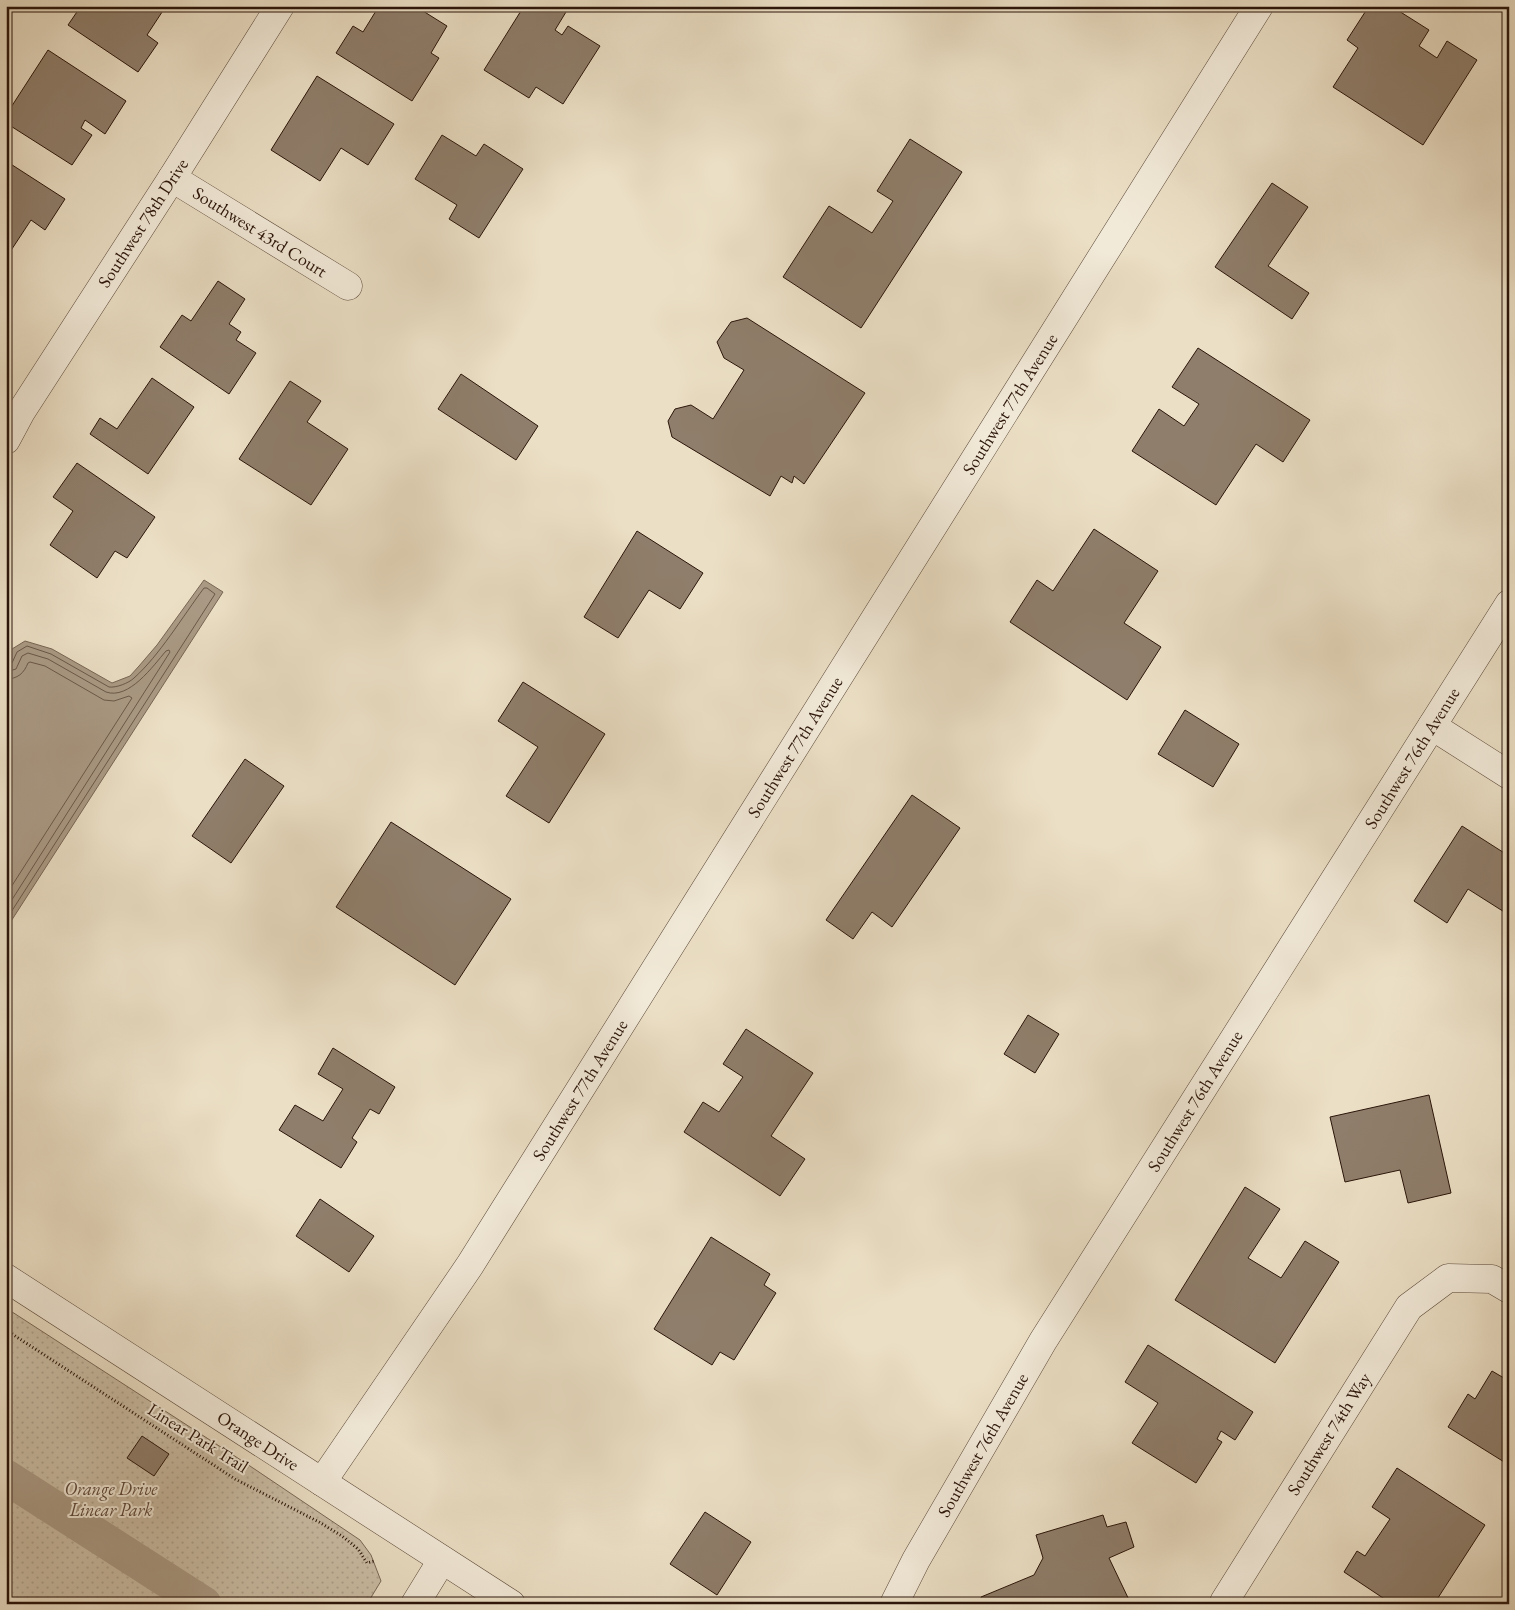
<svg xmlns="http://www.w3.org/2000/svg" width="1515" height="1610" viewBox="0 0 1515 1610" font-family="'EB Garamond',serif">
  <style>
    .park { fill: url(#park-dots); stroke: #7a6958 }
    .water { fill: #aa9a85; stroke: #776554 }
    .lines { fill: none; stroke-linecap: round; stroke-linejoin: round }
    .shore { stroke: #6a5848; stroke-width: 1 }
    .canal { stroke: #aa9a85; stroke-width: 35 }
    .building { fill: #8f7e6b; stroke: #2b150a }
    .minor-casing { stroke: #5b4839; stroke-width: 29 }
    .path { stroke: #2b150a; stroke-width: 3; stroke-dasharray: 1 2.5; stroke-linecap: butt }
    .minor { stroke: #f2ead9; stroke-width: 28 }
    .labels { text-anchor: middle; stroke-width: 4; stroke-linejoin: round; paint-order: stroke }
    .street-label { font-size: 18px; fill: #2b150a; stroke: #f2ead9 }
    .park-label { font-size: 18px; font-style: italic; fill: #5b4738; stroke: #f2ead9 }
  </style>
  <defs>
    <pattern id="park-dots" width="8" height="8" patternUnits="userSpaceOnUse" patternTransform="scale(1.25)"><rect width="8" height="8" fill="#cabda5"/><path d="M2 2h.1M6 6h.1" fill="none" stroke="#aea28d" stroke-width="1.8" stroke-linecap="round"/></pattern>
  </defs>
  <rect width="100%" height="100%" fill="#ebdfc5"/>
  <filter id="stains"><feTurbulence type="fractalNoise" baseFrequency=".004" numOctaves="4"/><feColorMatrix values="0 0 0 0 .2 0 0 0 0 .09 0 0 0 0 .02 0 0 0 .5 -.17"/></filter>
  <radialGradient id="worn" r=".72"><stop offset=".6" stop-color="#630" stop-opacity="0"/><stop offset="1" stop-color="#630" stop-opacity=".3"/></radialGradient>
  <!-- park -->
  <path class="park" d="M6 1308 247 1464 360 1540 371 1555 381 1581 367 1604H6Z"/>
  <!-- water -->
  <path class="water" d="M204 580 223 592 6 929V668L12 649 25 641 52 649 112 683 130 676 139 666 157 645Z"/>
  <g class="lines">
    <!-- shore -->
    <g class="shore">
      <path d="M6 666 12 663 17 652 27 646 51 654 109 687C116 688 129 683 134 678 159 656 183 616 204 588H207L215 594 6 920"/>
      <path d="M6 672 16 669 22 656 28 653 48 659 106 692C129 700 153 666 166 651L169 650 170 652 6 909"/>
      <path d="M6 679C18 679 24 673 28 663L30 662 45 666 104 700 114 701 129 696 132 698 6 895"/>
    </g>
    <!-- canal -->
    <path class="canal" d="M6 1477 204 1604"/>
  </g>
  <!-- building -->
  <g class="building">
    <path d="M81 6H166L147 35 158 43 138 72 68 25Z"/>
    <path d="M379 6H415L447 26 431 53 439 58 412 101 336 53 353 26 363 32Z"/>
    <path d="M524 6H558L566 12 555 30 562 35 568 26 600 46 563 104 536 87 529 98 484 70Z"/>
    <path d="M1369 6H1391L1429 30 1419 46 1437 58 1447 41 1477 60 1423 145 1333 87 1358 48 1347 40Z"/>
    <path d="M48 50 126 101 105 134 85 120 81 128 92 135 72 165 6 123V115Z"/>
    <path d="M317 76 394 124 368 165 341 148 320 181 271 150Z"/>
    <path d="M442 135 476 156 484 144 523 169 479 238 449 219 457 205 415 179Z"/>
    <path d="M910 139 962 172 861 328 783 277 829 206 872 233 893 201 877 191Z"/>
    <path d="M6 161 65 199 45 230 31 220 6 258Z"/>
    <path d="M1272 183 1308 207 1268 266 1309 293 1292 319 1215 267Z"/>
    <path d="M218 281 245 299 229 324 241 332 236 340 256 353 229 394 160 347 182 315 191 321Z"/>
    <path d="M747 318 865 393 804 484 794 476 792 483 781 476 770 496 672 437 668 421 675 409 691 405 713 419 744 370 724 358 717 342 731 322Z"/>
    <path d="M1198 348 1310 420 1283 462 1256 444 1216 505 1132 451 1159 409 1184 426 1199 404 1172 387Z"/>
    <path d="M461 374 538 426 516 460 438 409Z"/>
    <path d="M152 378 194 407 148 474 90 434 100 418 117 429Z"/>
    <path d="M290 381 321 401 307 422 348 449 311 505 239 459Z"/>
    <path d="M77 463 155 517 127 558 115 551 97 578 50 545 73 511 53 497Z"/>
    <path d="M1094 529 1158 571 1124 623 1161 647 1127 700 1010 622 1037 580 1053 591Z"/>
    <path d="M637 531 703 573 680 609 649 590 618 638 584 617Z"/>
    <path d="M523 682 605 734 549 823 506 796 538 747 498 721Z"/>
    <path d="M1185 710 1239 744 1213 787 1158 754Z"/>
    <path d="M245 759 284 786 231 863 192 836Z"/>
    <path d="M912 795 960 828 892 927 872 912 853 939 826 920Z"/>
    <path d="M391 822 511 899 455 985 336 907Z"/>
    <path d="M1462 826 1509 856V915L1468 889 1447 923 1414 901Z"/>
    <path d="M1028 1015 1059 1034 1035 1073 1004 1054Z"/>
    <path d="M746 1029 813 1073 771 1136 805 1159 780 1196 684 1132 703 1102 719 1112 743 1077 723 1064Z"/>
    <path d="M333 1048 395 1087 379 1114 370 1109 352 1138 357 1142 341 1168 279 1130 295 1105 323 1121 343 1089 318 1074Z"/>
    <path d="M1429 1095 1451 1193 1408 1203 1400 1170 1345 1182 1330 1117Z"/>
    <path d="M1245 1187 1280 1209 1248 1258 1281 1278 1305 1241 1339 1262 1275 1363 1175 1300Z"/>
    <path d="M320 1199 374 1236 349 1272 296 1236Z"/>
    <path d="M711 1237 770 1274 764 1285 776 1293 734 1360 720 1352 712 1365 654 1329Z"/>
    <path d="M1148 1345 1253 1412 1235 1440 1221 1431 1217 1439 1222 1442 1196 1483 1132 1443 1158 1403 1125 1382Z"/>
    <path d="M1492 1371 1509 1381V1465L1448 1427 1468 1394 1475 1399Z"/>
    <path d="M142 1436 169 1454 154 1476 127 1458Z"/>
    <path d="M1397 1468 1485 1525 1434 1604H1392L1344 1572 1357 1551 1365 1556 1390 1519 1372 1507Z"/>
    <path d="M705 1512 751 1542 717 1595 670 1564Z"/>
    <path d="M1103 1515 1107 1527 1126 1522 1134 1547 1109 1558 1131 1604H983L981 1597 1034 1575 1043 1558 1036 1535Z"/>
  </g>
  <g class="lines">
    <!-- minor casing -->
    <g class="minor-casing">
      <g id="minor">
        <path d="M172 178 348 286"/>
        <path d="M6 440 21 412 172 178 280 6"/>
        <path d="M1432 726 1509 775"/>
        <path d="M6 1278 511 1604"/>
        <path d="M322 1482 470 1265 1259 6"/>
        <path d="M1224 1602 1409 1307 1448 1278 1492 1279 1509 1289"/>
        <path d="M415 1604 442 1560"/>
        <path d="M894 1604 916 1560 1043 1341 1509 604"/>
      </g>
    </g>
    <!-- path -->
    <path class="path" d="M6 1330 235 1479 319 1522 342 1536 358 1549 367 1563 374 1561"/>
    <!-- minor -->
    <use href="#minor" class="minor"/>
  </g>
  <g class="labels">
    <!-- street labels -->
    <g class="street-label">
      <text transform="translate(143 223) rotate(-57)" y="6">Southwest 78th Drive</text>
      <text transform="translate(260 232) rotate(32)" y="6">Southwest 43rd Court</text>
      <text transform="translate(1010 404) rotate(-58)" y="6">Southwest 77th Avenue</text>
      <text transform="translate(795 747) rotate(-58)" y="6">Southwest 77th Avenue</text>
      <text transform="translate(1412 758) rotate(-58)" y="6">Southwest 76th Avenue</text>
      <text transform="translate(580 1090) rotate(-58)" y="6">Southwest 77th Avenue</text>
      <text transform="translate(1195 1101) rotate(-58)" y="6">Southwest 76th Avenue</text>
      <text transform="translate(1329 1434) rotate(-58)" y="6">Southwest 74th Way</text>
      <text transform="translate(198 1438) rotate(32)" y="6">Linear Park Trail</text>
      <text transform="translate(258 1441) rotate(33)" y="6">Orange Drive</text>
      <text transform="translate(983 1445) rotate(-60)" y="6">Southwest 76th Avenue</text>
    </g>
    <!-- park labels -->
    <g class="park-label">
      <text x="111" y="1495">Orange Drive<tspan x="111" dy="21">Linear Park</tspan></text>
    </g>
  </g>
  <!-- margin -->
  <rect width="1515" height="1610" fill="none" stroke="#ebdfc5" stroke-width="25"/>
  <rect x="8" y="8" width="1500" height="1595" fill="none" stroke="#2b150a" stroke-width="2.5"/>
  <rect x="12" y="12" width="1490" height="1585" fill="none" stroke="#2b150a"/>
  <rect width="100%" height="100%" filter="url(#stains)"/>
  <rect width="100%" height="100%" fill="url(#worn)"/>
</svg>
